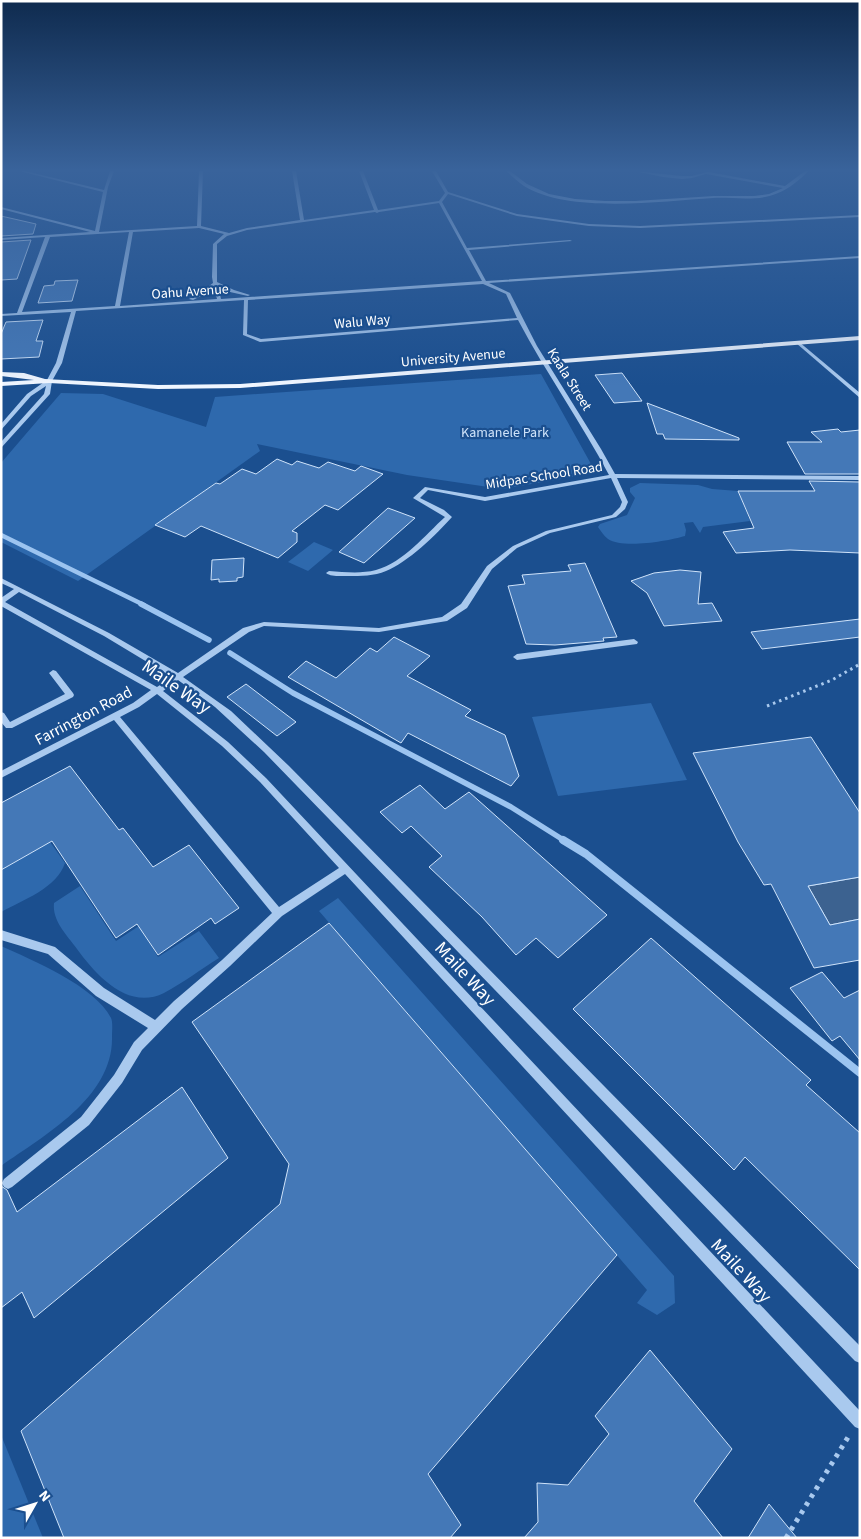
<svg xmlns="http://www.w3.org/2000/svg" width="861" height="1539" viewBox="0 0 861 1539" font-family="'Source Sans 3',sans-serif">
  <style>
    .green { fill: #2e69ad }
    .water { fill: #3c6290; stroke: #9cc4f0 }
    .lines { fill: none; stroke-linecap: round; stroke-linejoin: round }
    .stream-far2 { stroke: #9cc4f0; stroke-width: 4.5 }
    .stream-far1 { stroke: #9cc4f0; stroke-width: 5.5 }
    .stream { stroke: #9cc4f0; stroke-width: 8 }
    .building { fill: #4478b7; stroke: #cfe3fa }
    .path-far1 { stroke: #a9c9ee; stroke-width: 3; stroke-dasharray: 2.5 4; stroke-linecap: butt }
    .path { stroke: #a9c9ee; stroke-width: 5; stroke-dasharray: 4 5.5; stroke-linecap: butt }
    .minor { fill: #a9c9ee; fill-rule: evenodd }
    .major { fill: #f0f6ff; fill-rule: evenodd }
    .labels { text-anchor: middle; stroke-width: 4.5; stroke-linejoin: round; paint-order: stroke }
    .far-street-label { font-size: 14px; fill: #fff; stroke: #1b4f8f }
    .far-park-label { font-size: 14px; fill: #cfe3fa; stroke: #1b4f8f }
    .street-label { font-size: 16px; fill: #fff; stroke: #1b4f8f }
    .near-street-label { font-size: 19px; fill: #fff; stroke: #1b4f8f }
  </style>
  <rect width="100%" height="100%" fill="#1b4f8f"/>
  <!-- green -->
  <g class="green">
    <path d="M541 374 596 473 502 489 407 475 257 444 260 451 78 581 1 542V463L61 393 103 394 206 427 215 397Z"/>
    <path d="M640 483 698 485 712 489 738 491 750 521 703 527 700 533 693 522 684 523 686 530 685 536C668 541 623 549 608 539 604 536 601 531 598 527L600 524 627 515 635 498 630 492V488Z"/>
    <path d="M314 542 333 550 308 571 288 562Z"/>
    <path d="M651 703 687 780 558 796 532 717Z"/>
    <path d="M50 842 65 863C57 888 23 900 1 912V870Z"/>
    <path d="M80 886 116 941 139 926 158 957 199 931 219 958C201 969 183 983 164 993 128 1011 96 975 77 949 67 935 52 921 54 903Z"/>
    <path d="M338 898 674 1276 675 1303 657 1315 637 1303 647 1290 319 911Z"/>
    <path d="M1 946C32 960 95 986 111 1018 113 1022 112 1031 112 1036 114 1097 45 1135 1 1166Z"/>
    <path d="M1 1435 43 1538H1Z"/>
  </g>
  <!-- water -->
  <path class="water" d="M860 877V919L830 925 808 886Z"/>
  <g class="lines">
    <!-- stream-far2 -->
    <path class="stream-far2" d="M1 535 144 605"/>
    <!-- stream-far1 -->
    <g class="stream-far1">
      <path d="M141 604 209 640"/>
      <path d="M230 653 293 693 511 807 565 841"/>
    </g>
    <!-- stream -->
    <path class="stream" d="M563 840 586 854 860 1073"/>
  </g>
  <!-- building -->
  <g class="building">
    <path d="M1 216 36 224 33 234 1 236Z"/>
    <path d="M31 240 17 279 1 280V242Z"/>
    <path d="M78 280 72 301 38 303 44 286 54 285 55 281Z"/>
    <path d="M43 320 36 341H43L39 357 1 359V334L6 322Z"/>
    <path d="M622 373 642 401 614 403 595 375Z"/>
    <path d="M647 403 739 438V440L665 439 663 434H657Z"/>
    <path d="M838 429 841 432 860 430V474H805L787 442H822L811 432Z"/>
    <path d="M277 459 292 465 297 461 319 468 328 462 355 471 361 466 383 474 338 510 325 505 292 531 297 533V542L278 558 201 526 185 537 155 525 216 483 220 484 242 469 256 474Z"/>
    <path d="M809 481 860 482V553L790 550 736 553 723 532 754 528 738 491H815Z"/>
    <path d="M388 508 415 518 364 563 339 552Z"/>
    <path d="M244 558 243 577 237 578V581L219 582V579L211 580 212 560Z"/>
    <path d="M585 563 617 637 603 638 604 641 555 645 526 644 508 586 525 584 522 575 571 571 568 565Z"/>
    <path d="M680 570 701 572 698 604 712 603 722 621 664 626 647 593 631 581 654 573Z"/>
    <path d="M860 619V637L762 649 751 632Z"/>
    <path d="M394 637 430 656 407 676 471 710 465 716 505 735 519 776 511 786 408 733 401 743 288 677 306 661 336 678 370 648 377 652Z"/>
    <path d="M246 684 263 697 296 722 277 736 227 697Z"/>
    <path d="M811 737 860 813V877L808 886 830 925 860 919V960L814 968 771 884 764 885 738 842 693 753Z"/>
    <path d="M70 766 119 830 123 828 153 867 189 845 239 908 215 924 211 918 158 955 137 924 116 938 52 841 1 870V803Z"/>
    <path d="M420 785 445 809 469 792 607 915 558 958 536 938 516 955 482 917 429 867 442 856 411 826 402 833 380 812Z"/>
    <path d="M329 923 617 1255 428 1474 461 1525 450 1538H64L21 1431 280 1204 289 1164 192 1022Z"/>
    <path d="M651 938 811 1080 806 1085 860 1133V1270L745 1157 734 1170 573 1009Z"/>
    <path d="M822 972 844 998 860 990V1060L840 1036 832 1041 790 988Z"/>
    <path d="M182 1087 228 1158 34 1318 22 1292 1 1308V1186L7 1190 17 1212Z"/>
    <path d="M650 1350 732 1449 694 1501 723 1538H524L538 1522 537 1483 568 1485 609 1434 595 1416Z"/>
    <path d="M769 1504 797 1538H748Z"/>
  </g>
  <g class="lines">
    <!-- path-far1 -->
    <path class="path-far1" d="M767 706 832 680 860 664"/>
    <!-- path -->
    <path class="path" d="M786 1538 850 1434"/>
    <!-- minor -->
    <g class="minor">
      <path d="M19 171H25L104 190 110 171H114L108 187 99 232 197 226 199 171H203L201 226 229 233 247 228 300 220 292 171H296L304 220 374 210 359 171H363L378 210 439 201 445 193 432 171H436L448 192 517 214 589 224 640 226 860 215V217L640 228 589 226 517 216 448 194 442 202 467 248 570 240 572 241 469 250 486 281 860 256V258L489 283 510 293 537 346 601 449 615 474 860 476V480L617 478 628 502 625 509 616 517 550 533 517 548 492 569 467 608 447 621 379 632 264 626 249 632 183 677 231 711 289 766 860 1346V1363L855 1361 264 752 215 707 178 680 163 691 228 742 266 778 860 1411V1429L855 1427 345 874 282 916 230 966 182 1009 142 1050 122 1083 89 1125 12 1187 8 1189 4 1187 2 1183 4 1179 81 1117 114 1075 134 1042 148 1028 96 996 48 954 1 940V930L55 947 104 988 155 1020 174 1001 222 960 272 913 114 720 1 778V771L133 703 151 690 1 606V598L14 589 1 583V578L109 633 178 673 243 628 264 622 379 628 442 617 461 604 487 566 513 546 546 531 612 515 620 507 622 502 611 478 485 501 428 490 420 498 444 510 452 517C437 534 407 563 386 571 374 576 361 576 348 576 341 576 331 577 326 573L329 571C344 572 361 574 376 570 404 562 425 535 445 517L413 498 425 487 485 497 609 475C581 422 546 373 518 320L260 342 243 335 244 300 76 311 62 363 52 381 50 394 1 448V442L44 394 46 386 31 396 1 430V424L27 394 47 380 56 363 71 312 1 316V314L17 313 45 237 1 240V238L90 232 1 209V207L95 231 103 192ZM439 203 482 281 221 299 218 286 230 292 248 296 250 295 234 290 217 282V244L227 236 247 230 375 212 377 213 379 212ZM199 228 224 234 213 244 212 277 213 283 201 292 189 299 193 300 205 294 214 287 217 299 120 306 133 232ZM129 232 115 306 22 312 50 237ZM483 284 506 294 517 318 261 339 247 334 248 300ZM19 592 104 636 172 677 157 687 5 602ZM157 694 222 746 260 782 339 868 279 907 120 717 139 707Z"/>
      <path d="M506 171H510L527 184 549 194 575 199 605 201H635L714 196H754L769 194 783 188 706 174 692 178 682 179 663 177 634 171 682 176H692L711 171 709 172 785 186 805 171H809C800 179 789 189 778 193 758 202 734 197 713 198 661 201 570 214 524 186 518 182 512 176 506 171Z"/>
      <path d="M798 341 860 393V398L796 343V341Z"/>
      <path d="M634 639 638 642 637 644 517 660 513 657 517 654Z"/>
      <path d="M53 670 56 671 73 693 74 695 73 697 12 728H6L1 722V712L4 713 10 722 65 694 49 673Z"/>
    </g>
    <!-- major -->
    <path class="major" d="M860 336V340L240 388 158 389 49 383 1 386V382L34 380 1 376V372L24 373 45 379 158 385 240 384Z"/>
  </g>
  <!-- sky -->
  <linearGradient id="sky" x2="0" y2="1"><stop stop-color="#0f2b4f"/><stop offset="0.44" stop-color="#39639b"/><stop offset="1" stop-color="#39639b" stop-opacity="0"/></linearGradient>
  <rect width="861" height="386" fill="url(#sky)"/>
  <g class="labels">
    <!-- far-street labels -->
    <g class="far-street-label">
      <text transform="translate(190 291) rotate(-4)" y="5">Oahu Avenue</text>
      <text transform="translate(362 321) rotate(-5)" y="5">Walu Way</text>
      <text transform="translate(453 357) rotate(-5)" y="5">University Avenue</text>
      <text transform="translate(570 379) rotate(58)" y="5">Kaala Street</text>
      <text transform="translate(544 475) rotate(-9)" y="5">Midpac School Road</text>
    </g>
    <!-- far-park labels -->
    <g class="far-park-label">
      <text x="505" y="437">Kamanele Park</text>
    </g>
    <!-- street labels -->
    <g class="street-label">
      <text transform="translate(83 715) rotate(-28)" y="6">Farrington Road</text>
    </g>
    <!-- near-street labels -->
    <g class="near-street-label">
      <text transform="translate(177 686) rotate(35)" y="7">Maile Way</text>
      <text transform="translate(466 973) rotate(47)" y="7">Maile Way</text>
      <text transform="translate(742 1270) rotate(47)" y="7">Maile Way</text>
    </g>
  </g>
  <!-- border -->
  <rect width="861" height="1539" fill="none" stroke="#ffffff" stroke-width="5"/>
  <!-- north arrow -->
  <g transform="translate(35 1504) rotate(51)" stroke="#1b4f8f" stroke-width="4" paint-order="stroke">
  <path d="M0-4L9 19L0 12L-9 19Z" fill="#ffffff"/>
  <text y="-8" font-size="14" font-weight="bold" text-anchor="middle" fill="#ffffff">N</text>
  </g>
</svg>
